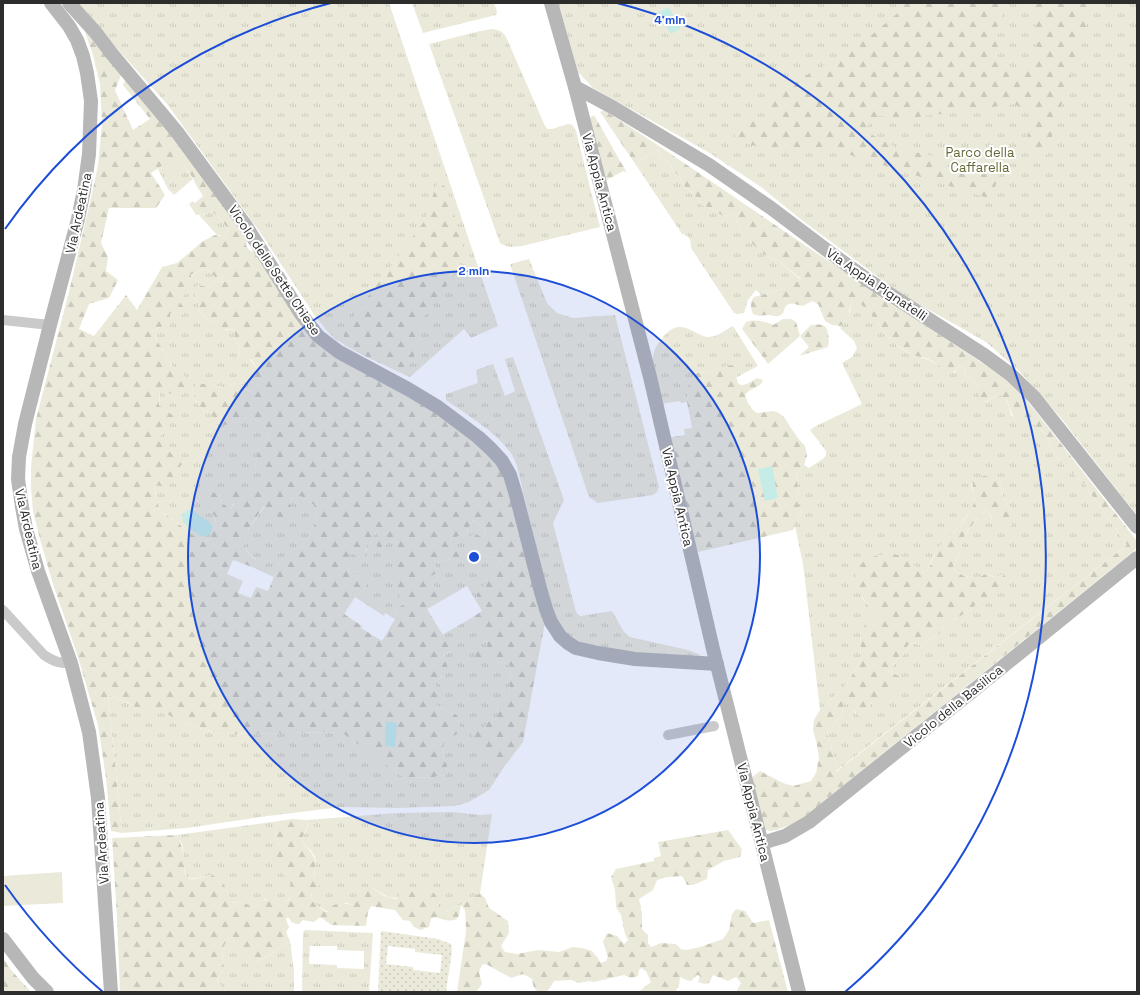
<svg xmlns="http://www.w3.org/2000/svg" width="1140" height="995" viewBox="0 0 1140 995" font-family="'Space Grotesk',sans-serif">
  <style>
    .grass { fill: url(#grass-tufts); fill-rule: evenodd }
    .forest { fill: url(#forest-firs); fill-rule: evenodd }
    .garden { fill: url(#garden-dots); fill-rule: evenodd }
    .pitch { fill: #ebeada }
    .water { fill: #c5ece6 }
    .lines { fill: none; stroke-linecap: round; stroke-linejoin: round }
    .street { stroke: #cacaca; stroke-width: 10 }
    .secondary { stroke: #b7b7b7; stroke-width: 14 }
    .ring { fill: none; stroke: #1d4ed8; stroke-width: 2 }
    .labels { text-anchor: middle; stroke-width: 4; stroke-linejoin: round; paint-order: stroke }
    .park-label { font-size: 13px; fill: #69693a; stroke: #fff }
    .street-label { font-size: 13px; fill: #2d2d2d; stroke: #fff }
    .centre { fill: #1d4ed8; stroke: #fff; stroke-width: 2 }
    .ring-label { font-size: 12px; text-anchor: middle; font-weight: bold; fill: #1d4ed8; stroke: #fff; stroke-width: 4; stroke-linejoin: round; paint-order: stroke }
  </style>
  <defs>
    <pattern id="grass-tufts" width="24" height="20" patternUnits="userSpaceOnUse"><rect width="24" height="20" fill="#ebeada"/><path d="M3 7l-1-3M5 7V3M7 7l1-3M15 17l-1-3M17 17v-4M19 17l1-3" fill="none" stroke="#cac9bb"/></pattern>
    <pattern id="forest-firs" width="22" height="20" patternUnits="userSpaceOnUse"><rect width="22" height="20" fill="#ebeada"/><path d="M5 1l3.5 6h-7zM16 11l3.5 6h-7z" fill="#cac9bb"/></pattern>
    <pattern id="garden-dots" width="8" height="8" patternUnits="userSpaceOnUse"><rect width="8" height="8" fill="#ebeada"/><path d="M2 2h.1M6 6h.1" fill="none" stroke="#cac9bb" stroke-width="1.8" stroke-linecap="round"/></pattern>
  </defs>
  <rect width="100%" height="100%" fill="#fff"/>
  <!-- grass -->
  <g class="grass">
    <path d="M76 3H389L498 326 471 338 464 329 410 377 363 355 335 339 328 332 315 316 262 235 167 104Z"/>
    <path d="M412 3H494L497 11 496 15 423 33Z"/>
    <path d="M558 3H1137V515L1060 417 1019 371 986 342 901 294 799 218 761 187 708 152 593 88 578 72Z"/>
    <path d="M493 29C499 30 502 31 506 37L545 126 548 129H552L568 124C573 124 574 127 576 131L600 227 522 246C514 247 507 248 500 243L429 44 480 31Z"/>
    <path d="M657 149 659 151 661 157 668 162 673 170 679 176 685 187 698 199 702 205 708 208 713 210 723 216 731 215 737 221 739 227 763 254 779 261 801 280 786 288 761 295 756 290 748 300 744 313 739 314 734 313 691 248C691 241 690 235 682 234L638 168 637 165 639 162Z"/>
    <path d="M173 150 193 179 174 195 168 189 158 169 163 166Z"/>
    <path d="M211 210 222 221 229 230 224 236 217 235 199 215 207 214Z"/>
    <path d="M529 259 547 303 557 313 573 318 615 315 659 487 657 492 653 495 598 503 589 497 510 264Z"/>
    <path d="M206 269 215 277 232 281 215 282 208 287 203 286 193 294 198 303 200 312 206 317 209 322 213 321C221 328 223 332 235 329V339L238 344 240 356 250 359 258 370 252 377 258 389 254 393 246 390 236 383 226 387 215 386 193 391 195 400 203 410 212 414 228 425 243 418 260 421 267 429 268 440 259 447 255 468 263 475 262 484 253 491 239 489 231 509 223 504 218 495 205 487 210 504V511L215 516 216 524 209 540 202 542 159 509 154 485 158 439 160 391 190 382 173 367 152 332 170 320V313L186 310 179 301C183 284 187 274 206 269Z"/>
    <path d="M852 299C864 300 882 331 890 339 896 345 906 352 914 355 919 357 924 358 929 360 937 364 945 369 954 373L958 367 964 368 966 376 978 385 985 402 996 396 1001 395 1004 397 1009 406 1011 415 1020 421H1030L1046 434 1049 444 1060 461 1084 484 1127 545 835 772 836 766 827 731 841 716 844 703H845L851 705 855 713 869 709 872 702 899 676 892 673 891 669 897 660 905 653 908 645 912 643 921 645 939 634 944 627 953 620 964 614 981 601 995 577 986 574 976 578H968L956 572 953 565 961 550 962 541 966 533 983 511 987 510 992 519 1012 510 1003 497 1000 481 971 484 975 499 972 509 959 527 936 550 928 569 925 572 922 573 919 572 914 565 862 598 878 616V619L864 626 860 633 861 657 857 667 851 677 842 689 820 710 803 564 795 526 802 512 796 499 799 492 796 474 804 465 809 468 824 458 826 455V451L810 430 816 426 862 404 842 363 852 357 857 348 854 341 841 329 840 326 844 324V315L849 316Z"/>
    <path d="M733 326 758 366 737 377V370L721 367 713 371 697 373 689 381 687 402 681 403 680 401 661 404C659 392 652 366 653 356 654 348 659 343 663 337 667 332 672 328 678 327 689 326 697 335 707 337 716 338 725 330 733 326Z"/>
    <path d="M513 357 564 500 553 523 576 612 580 616 612 611 624 632 630 637 688 650 699 654 704 659 628 652 583 643 572 638 563 630 557 621 546 589 517 466C515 461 513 456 510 452 494 430 468 416 446 400V394L478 383 476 370 493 364 505 396 515 391 505 359Z"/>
    <path d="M301 496 314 505 317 521 312 533 302 546 287 553 278 564 274 577 252 567 256 559 245 549 246 533 265 506 273 515 289 500Z"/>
    <path d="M473 520 485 529 486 536 467 539 474 544 482 555 498 559 504 567 487 579 484 586 477 594 476 601 467 586 453 594 450 590C437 589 435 591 429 577L434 574 436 563 451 559 452 546 450 540 455 537 465 535Z"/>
    <path d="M377 533 379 537 389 541 397 543 398 593 404 604 396 610 395 619 385 613 384 616 355 597 363 591 366 584 358 576 353 574 348 570 350 553 354 554 359 557 367 551 365 547 372 542V536Z"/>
    <path d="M473 617 481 636 488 646V657L494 660 511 666 509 696 498 703 497 718 487 722 478 744 491 751 495 767H504L489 790 469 802 455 806 398 808 342 807 268 816 187 828 122 833 108 695 129 703 141 711 159 709 188 725 221 734 341 732 405 778 433 777 446 775 447 765 442 756 443 747 446 738 456 735 457 715 436 705V681L443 676 441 658 452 650 442 635Z"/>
    <path d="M454 812 480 815 492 814 480 893 461 905H457L449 911 439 909 413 890 408 892H402L398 898C388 899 381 893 373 888L354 905 346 903 328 912 316 905 311 898C312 888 318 863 314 855 311 849 304 847 303 840 303 834 308 829 308 822L306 820 397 813Z"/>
    <path d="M279 821 274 830 280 845 276 851 275 865C280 871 288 877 292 884 297 894 287 904 277 903 273 903 269 901 265 899L253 908 245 903 229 902 228 901V892L211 875C206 876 192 880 188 878 183 875 184 851 182 844 180 841 178 838 177 835Z"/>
    <path d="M305 930 373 933 369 992H302L303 933ZM310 946H337V950L364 951V969L337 968V965L309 964Z"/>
    <path d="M233 937 236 945 241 948 252 961C262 962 271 954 279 948 282 945 286 945 290 941L294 971V992H225L224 988 218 983 217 980 224 969 222 950 227 940Z"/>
  </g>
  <!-- forest -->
  <g class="forest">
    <path d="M906 3H981L984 6 989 3H999L1004 11 997 28 998 62 1013 70 1038 60 1033 3H1093L1046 155 1032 150 1028 135 1032 114 1014 104 911 118 878 116 863 130 899 149 959 161 999 175 991 199 841 152 836 146 818 148 780 153 738 141 734 134 743 119 768 117 769 112 766 109 773 96 868 38 899 12Z"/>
    <path d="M88 29 122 73 115 90 133 130 150 119 123 85 127 77 247 236 246 245 249 250 258 254 305 326 420 399 480 442 506 475 545 622 523 742 504 767H495L488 759 491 751 478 744 471 734 475 724 483 728 487 722 497 718 498 703 509 696 511 666 494 660 488 657 483 663 476 667 472 660 476 652 488 646 481 636 473 617 482 611 476 601 477 594 484 586 491 569 504 567 498 559 482 555 474 544 467 539 474 533 481 537 486 535 485 529 473 520 465 535 455 537 450 540 452 546 459 548 461 556 456 561 451 559 436 563V567L439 571 430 577 433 586 438 589C446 587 449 586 453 594L427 609 452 650 447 653 441 658C443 660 445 661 446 663 451 670 441 677 436 681V686L443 691 436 705 457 715 460 727 456 735 446 738 443 747 442 756 447 765 446 775 433 777 405 778 341 732 221 734 188 725 159 710 141 711 129 703 108 695 122 833 111 831 106 778 98 725 78 657 53 584 41 543 33 511 31 488V467L36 419 69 292 91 198 98 165 102 124 100 84 93 55 85 32ZM174 152 193 178 196 185 203 196 195 203 193 201 189 204 196 215 207 214 211 210 222 221 229 230 224 236 215 235 203 241 177 263 162 267 137 310 126 295 94 336 79 329 89 304 109 298 118 280 106 271 108 257 101 243 109 208H156L165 195 151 173 162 166 171 171 178 164ZM206 269 215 277 231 281 215 282 208 287 197 285 193 294 198 303 200 312 206 317 209 322 213 321 215 328C224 328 226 331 235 329V339L238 344 240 356 244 362 251 359 258 370 252 377 250 385 257 389 254 393 246 390 241 383H236L226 387 196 383 193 391 195 400 203 410 212 414 215 424 228 425 243 418 260 421 267 429 268 440 259 447 255 468 262 475V483L256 486 253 490 239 489 230 491 228 497 234 504 231 509 223 504 218 495 205 487 200 498 210 504V511L215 516 216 524 209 540 202 542 159 509 154 485 166 487 182 464 158 440 175 417 159 405 160 391 181 396 191 381 173 367 152 332 159 327 170 325V313L175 316 183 314 186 310 179 301 186 293 182 288 191 283V275L199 271ZM301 496 314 505 317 521 312 533 302 546 287 553 278 564 274 577 268 591 256 587 251 598 238 593 243 581 227 574 233 560 252 567 256 560 245 549 246 533 264 506 273 515 282 518 291 513 289 500ZM377 533 379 537 376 541 377 547 384 548 389 541 397 543V554L394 578 398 593 404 604 396 610 395 619 382 641 361 628 362 626 344 614 355 597 363 591 366 584 358 576 353 574 348 570V567L353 563V559L350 556V553C355 554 358 557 363 558L367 555 365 547 372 542V536Z"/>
    <path d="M604 110 662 148 812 250 1015 385 1137 541V547L1134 551 798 822 777 830 770 831 760 828 750 779 760 771 783 783 793 786 811 781 816 773 819 758 817 745 813 730 814 720 820 710 842 689 851 677 857 667 861 657 860 633 864 626 878 618V616C864 600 855 593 855 570 859 566 862 562 867 559 878 554 895 551 906 558 913 562 916 570 922 573 931 571 932 558 936 550 938 546 943 543 947 539 956 530 966 520 972 508 978 496 969 489 974 479 983 475 989 475 998 477L1000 481 1003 497 1012 510 1014 516 1011 526 1005 529C996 524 992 519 987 510L983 511 966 533 962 541 961 550 953 565 956 572 968 578H976L986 574 995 577 1002 574 1006 577 1001 587 981 601 964 614 953 620 944 627 939 634 921 645 912 643 908 645 905 653 897 660 891 669 892 673 899 676 901 678 900 681 889 697 883 703 872 702 869 709 870 714 869 717 861 718C855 713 852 706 845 703H844L841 716 827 731 836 766V772L1127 545 1084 484 1060 461 1049 444 1046 434 1030 421C1027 421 1023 422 1020 421 1012 420 1012 412 1009 406 1008 402 1005 398 1001 395L996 396 984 402 980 401 978 385 966 376 964 368 958 367 952 374C944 369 936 363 928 359 923 357 918 357 913 355 906 351 896 345 890 339 882 331 864 300 852 300L849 311V316L844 315 845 322 844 324 840 326 832 325 825 321 818 304 812 301 803 306C798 305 791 302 787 305 784 307 785 310 783 313 778 319 774 315 768 315 762 315 759 317 753 314 751 308 749 303 754 297L786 288 801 279 779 261 763 254 757 249 739 227 737 221 731 215 723 216 713 210 708 208 702 205 698 199 685 187 679 176 673 170 668 162 661 157 659 151 657 149 639 162 637 165 638 168 600 112Z"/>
    <path d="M594 115 627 173 623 171 605 181 588 119Z"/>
    <path d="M438 182 447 188 464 252 457 271 416 328 420 346 409 364 410 377 363 355 344 345V329L426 219 433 195Z"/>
    <path d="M783 319H791L796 322 800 336 811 325C820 324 827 323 828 334 829 339 829 342 828 347L799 356 809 347 800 336 768 364 742 329 746 322C756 319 763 321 773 325Z"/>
    <path d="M731 365 735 367 737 370C737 373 736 377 737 380 739 391 752 381 757 378L763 380C761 388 749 388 745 395L748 403 753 410 757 413 774 411 779 413 784 417 797 437 805 446 807 456 804 465 796 474 799 492 796 499 802 512 793 530 698 552 667 438 685 435 684 429 692 428 687 402 689 381 692 376 697 373 712 371 721 367Z"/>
    <path d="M292 819 306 820 308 822C308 828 302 835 303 841 304 844 306 847 308 849 317 858 316 865 314 876L318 879 320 885 311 894V898L316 905 326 912H328C332 901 344 903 354 905L356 895 367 888H373L384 896 396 899 398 898 401 892C406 892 409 891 414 890 429 887 440 892 439 909L444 907 446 911H449L457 905H461L480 893 485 898 489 908 508 921 509 933 501 946 505 952 517 954 538 950 559 952 573 947 582 948 592 951 598 958 600 962 601 963 606 961 608 957 603 942 607 933 617 936 624 944 628 940 625 934 621 915 616 907 615 890 611 877 616 869 654 861V858L661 856 658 842 728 830 742 849 740 857 724 861 708 870 707 879 693 885H687L682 876 668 877 657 880 653 890 639 899 642 914V929L648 935V943L651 947 661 943 676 944 681 949 686 950 700 947 723 939 729 930 732 914 736 909 745 911 753 923 769 920 788 992H736L741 983 736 977 728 981 713 975 709 983 705 984 698 982 700 976 697 975 691 981 686 980 680 977 679 986 675 992H638L651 982 646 971 641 968 639 970 638 976 631 978 624 975 594 982 589 981 579 983 571 980 554 981C552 984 550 988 548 990 546 992 544 992 541 992 534 991 533 986 532 979L523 974 511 978 486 964 482 965 479 972 482 984 476 992H457L466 931 465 910 461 905C460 908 460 912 459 915 455 925 442 919 435 917L431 919 429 927 420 930 414 927 410 921 403 920 395 910 381 908 371 906 368 912 366 926 331 925 322 918H319L314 922 303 920 299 924C292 924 292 922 288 917L286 919 289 928 286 932 290 941C286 945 282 945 279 948 271 954 262 962 252 961L241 948 236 945 233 937 227 940 222 950 224 969 217 980 218 983 224 988 225 992H120L117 918 112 838 177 835C181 843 183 850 184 859 185 864 183 872 187 877 191 883 205 875 211 875 217 876 226 886 228 892 228 895 228 898 228 901L229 902 245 903 253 908 261 900C269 899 274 904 282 902 287 902 290 899 291 895 298 879 273 872 273 859 273 853 277 849 280 845L274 830 279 821Z"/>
    <path d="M3 958 12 971 31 992H3Z"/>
  </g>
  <!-- garden -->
  <path class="garden" d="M381 931 438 939 451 944 452 951 446 992H378ZM388 946 415 949V952L442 955 440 973 413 970V967L386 964Z"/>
  <!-- pitch -->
  <path class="pitch" d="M62 872 63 903 3 906V876Z"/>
  <!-- water -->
  <g class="water">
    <path d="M668 7 681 28 671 34 658 13Z"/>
    <path d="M772 466 778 498 765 501 758 469Z"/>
    <path d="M191 509 209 522 213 527 210 534 203 537 192 530 183 522 182 515 186 511Z"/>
    <path d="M386 722 397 723 395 747 385 746Z"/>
  </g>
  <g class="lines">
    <!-- street -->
    <g class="street">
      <path d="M3 320 50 325"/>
      <path d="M3 610 44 655C53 661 60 664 71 663"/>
      <path d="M668 735 714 726"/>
    </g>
    <!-- secondary -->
    <g class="secondary">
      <path d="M51 3 69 26 77 40 83 56 87 73 91 101 89 154 84 190 78 219 50 325 25 424 19 457 18 479 22 507 26 529 38 571 71 663 89 732 98 798 111 992"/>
      <path d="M69 3 96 33 112 54 177 132 246 226 301 314 318 336 339 352 408 389 438 407 478 437 491 449 502 461 510 475 516 495 541 592 546 609 551 622 560 636 568 643 576 648 598 653 635 659 717 664"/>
      <path d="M551 3 575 87 650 377 713 649 799 992"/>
      <path d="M575 87 614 108 709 165 771 208 836 257 868 280 984 355 1010 374 1034 397 1137 527"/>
      <path d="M762 843 785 836 809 822 980 685 1137 558"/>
      <path d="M3 939 33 978 47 992"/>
    </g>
  </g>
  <!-- distance rings -->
  <circle cx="474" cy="557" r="286" fill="#1d4ed8" fill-opacity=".12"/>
  <g class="ring">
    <circle cx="474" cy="557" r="286"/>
    <path d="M103 992A572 572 0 0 1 5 885M5 229A572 572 0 0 1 331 3M617 3A572 572 0 0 1 845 992"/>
  </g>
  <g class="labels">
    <!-- park labels -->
    <g class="park-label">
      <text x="980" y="157">Parco della<tspan x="980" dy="15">Caffarella</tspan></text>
    </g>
    <!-- street labels -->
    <g class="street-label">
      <text transform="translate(600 182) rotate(75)" y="5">Via Appia Antica</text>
      <text transform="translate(78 213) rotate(-78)" y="5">Via Ardeatina</text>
      <text transform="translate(275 270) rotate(56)" y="5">Vicolo delle Sette Chiese</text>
      <text transform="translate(877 284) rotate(34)" y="5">Via Appia Pignatelli</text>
      <text transform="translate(678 497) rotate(77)" y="5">Via Appia Antica</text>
      <text transform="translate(29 529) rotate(77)" y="5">Via Ardeatina</text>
      <text transform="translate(953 706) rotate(-39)" y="5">Vicolo della Basilica</text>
      <text transform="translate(754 812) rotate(76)" y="5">Via Appia Antica</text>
      <text transform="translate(101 843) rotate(-94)" y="5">Via Ardeatina</text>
    </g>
  </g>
  <circle cx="474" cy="557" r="6" class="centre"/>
  <g class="ring-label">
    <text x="670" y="24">4 min</text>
    <text x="474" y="275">2 min</text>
  </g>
  <!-- border -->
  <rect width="1140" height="995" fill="none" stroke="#2d2d2d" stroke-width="8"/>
</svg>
